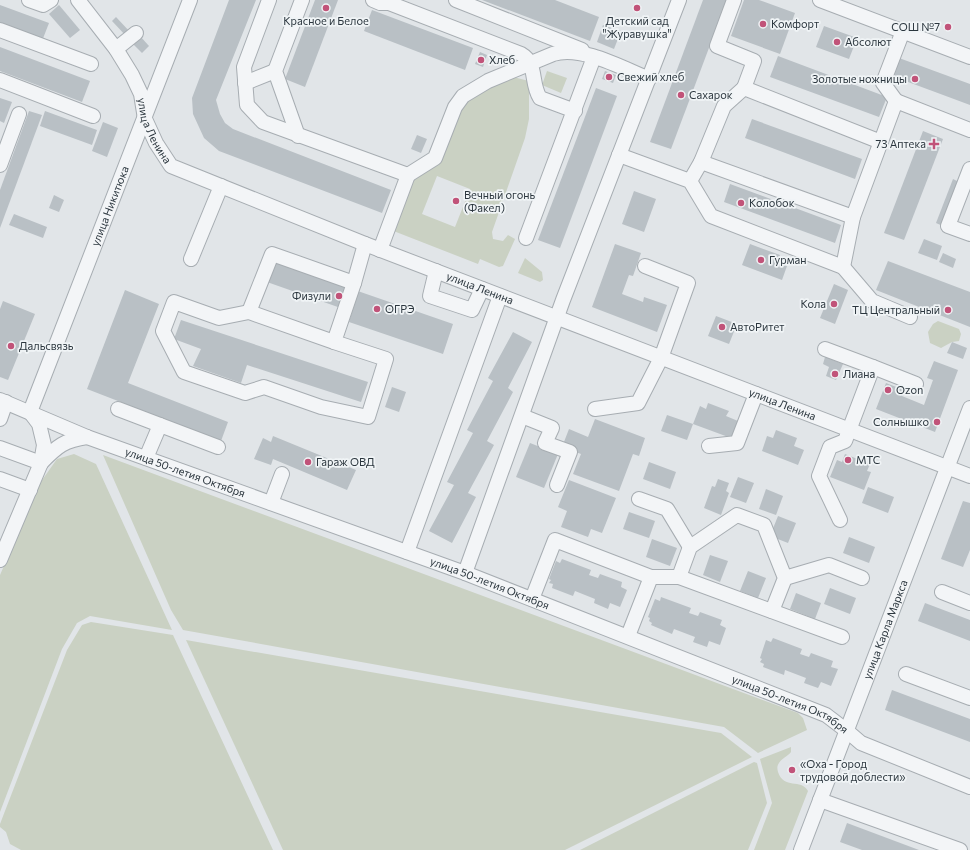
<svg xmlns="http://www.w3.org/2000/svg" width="970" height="850" viewBox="0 0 970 850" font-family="Commissioner,sans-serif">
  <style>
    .green { fill: #cad1c3; fill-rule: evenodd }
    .building { fill: #b9c0c5 }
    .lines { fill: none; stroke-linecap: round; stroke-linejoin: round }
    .minor-casing { stroke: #a7adb2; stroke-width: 16 }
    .minor { stroke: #f3f5f7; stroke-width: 14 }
    .poi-dot { fill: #c15379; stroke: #f0f4f6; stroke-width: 1.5 }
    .labels { text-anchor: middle; stroke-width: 3.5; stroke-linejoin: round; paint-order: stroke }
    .poi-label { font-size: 11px; fill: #2b363e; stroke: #f0f4f6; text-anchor: start }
    .street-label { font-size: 11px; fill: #2b363e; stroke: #f0f4f6 }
  </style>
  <rect width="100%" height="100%" fill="#e1e5e8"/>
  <!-- green -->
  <g class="green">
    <path d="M547 71 567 78 561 93 542 85Z"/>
    <path d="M513 77 529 81V119L525 138 492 232 493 239 503 241 508 235 515 239 503 266 499 267 480 259 478 264 391 230 409 181 443 156 465 98ZM437 176 470 189 455 227 422 214Z"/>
    <path d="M525 258 542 272 543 280 540 282 518 273Z"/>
    <path d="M938 321 959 329 961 334 959 341 952 342 941 348 930 343 928 332 933 324Z"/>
    <path d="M74 454 96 464 172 630 90 616 77 623 62 649 0 812V575L40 483 57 459Z"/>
    <path d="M103 455 798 713 803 718 807 730 758 753 724 727 183 630 171 610Z"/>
    <path d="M91 622 173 635 273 850H21L10 844 6 832 0 827V824L67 650 82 625Z"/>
    <path d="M186 640 721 733 752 757 565 850H283Z"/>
    <path d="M791 747V752C788 756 782 758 779 763 777 766 777 768 778 772 784 790 801 778 808 791L785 850H754L772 803 760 759Z"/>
    <path d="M754 762 757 763 767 803 748 850H580Z"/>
  </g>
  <!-- building -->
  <g class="building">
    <path d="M229 0H256L216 100 220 114 225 123 233 129 391 190 382 213 219 151 204 138 193 114 192 98Z"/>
    <path d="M315 0H338L305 87 285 79Z"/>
    <path d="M482 0H555L599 17 590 41Z"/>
    <path d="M703 0H727L671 149 650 142Z"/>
    <path d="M744 0H759L795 13 780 54 731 36Z"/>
    <path d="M0 5 49 23 42 41 0 26Z"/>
    <path d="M59 5 80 30 70 38 49 14Z"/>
    <path d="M372 10 473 48 465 70 364 31Z"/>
    <path d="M116 17 131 33 127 37 112 21Z"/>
    <path d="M603 25 621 31 614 49 597 42Z"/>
    <path d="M824 26 857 38 849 59 816 47Z"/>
    <path d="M140 36 149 46 142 53 132 43Z"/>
    <path d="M0 47 90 81 82 102 0 71Z"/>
    <path d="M480 52 487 55 483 67 475 64Z"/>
    <path d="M778 56 887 97 879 117 770 77Z"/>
    <path d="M899 58 970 84V105L892 76Z"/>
    <path d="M605 71 616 75 613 83 602 79Z"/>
    <path d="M596 88 617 96 560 248 538 240Z"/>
    <path d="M0 98 12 102 4 123 0 121Z"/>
    <path d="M29 111 42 115 0 228V190Z"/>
    <path d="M45 111 97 130 92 145 40 126Z"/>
    <path d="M752 119 862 159 855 179 745 138Z"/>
    <path d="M103 122 118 128 107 157 92 151Z"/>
    <path d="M923 131 943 139 904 240 884 233Z"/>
    <path d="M417 135 427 139 421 153 411 149Z"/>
    <path d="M953 179 961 183 945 227 936 223Z"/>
    <path d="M730 184 841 225 835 243 724 202Z"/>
    <path d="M634 191 656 199 644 232 622 224Z"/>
    <path d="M54 195 64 200 59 212 49 208Z"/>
    <path d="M14 214 47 227 43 238 9 225Z"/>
    <path d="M924 239 942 246 937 260 918 253Z"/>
    <path d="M615 244 641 253 633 276 629 275 622 294 643 302 644 297 667 305 657 332 592 307Z"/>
    <path d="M750 244 780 255 777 263 787 266 782 280 742 265Z"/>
    <path d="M943 253 956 259 953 268 939 262Z"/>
    <path d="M888 261 970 292V327L876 290Z"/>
    <path d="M274 262 453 324 443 354 349 322 352 312 267 282Z"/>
    <path d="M834 284 848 290 835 324 820 318Z"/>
    <path d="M125 290 159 304 128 383 228 422 221 441 87 389Z"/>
    <path d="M3 301 35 314 8 380 0 377V309Z"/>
    <path d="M716 316 737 324 729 344 708 336Z"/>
    <path d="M181 320 368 382 361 402 247 365 241 383 193 366 201 349 174 339Z"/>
    <path d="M513 332 532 342 508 388 513 392 487 441 494 445 468 493 476 497 452 543 429 531 454 485 447 482 473 433 467 430 493 381 488 378Z"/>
    <path d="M952 342 967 348 963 359 947 353Z"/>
    <path d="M825 357 843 364 836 380 826 376 829 367 823 364Z"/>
    <path d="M934 361 958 370 935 432 876 409 886 383 904 390 902 396 924 405 933 380 927 378Z"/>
    <path d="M392 387 406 392 399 412 385 407Z"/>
    <path d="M708 403 729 411 726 416 738 421 731 438 693 424 700 406 706 409Z"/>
    <path d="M667 415 693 424 687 440 661 431Z"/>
    <path d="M595 419 645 438 639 456 633 454 619 491 573 474 581 454 562 447 569 429 588 437Z"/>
    <path d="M776 430 797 438 794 446 804 450 798 465 762 451 767 436 773 438Z"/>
    <path d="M273 436 356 470 347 490 273 459 271 465 254 459 263 438 271 442Z"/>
    <path d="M530 443 558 454 544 488 516 477Z"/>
    <path d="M845 454 870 464 867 471 871 472 864 490 830 477 837 460 842 462Z"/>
    <path d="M649 462 676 472 670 489 643 479Z"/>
    <path d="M738 477 754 483 746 503 730 497Z"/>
    <path d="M718 479 729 483 726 491 729 493 721 515 704 508 712 486 715 487Z"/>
    <path d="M569 480 616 498 602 533 591 529 588 537 561 527 567 511 558 507Z"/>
    <path d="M868 487 894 497 888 513 862 503Z"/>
    <path d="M766 489 783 496 776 515 759 509Z"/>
    <path d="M963 501 970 503V550L963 567 941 559Z"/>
    <path d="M629 512 655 521 649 538 623 529Z"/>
    <path d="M778 516 796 523 788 543 770 536Z"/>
    <path d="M849 537 875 547 869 563 843 553Z"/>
    <path d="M652 539 677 548 670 566 646 557Z"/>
    <path d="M710 555 728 561 720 582 703 575Z"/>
    <path d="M562 559 591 570 589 575 598 578 600 574 622 582 621 587 627 590 620 607 610 603 608 609 594 603 595 599 575 591 573 596 552 588 553 584 549 583 551 580 549 579 556 561 560 563Z"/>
    <path d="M748 571 766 578 758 598 740 591Z"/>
    <path d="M830 588 856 598 850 614 824 604Z"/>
    <path d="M796 593 821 603 815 619 790 609Z"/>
    <path d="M661 597 691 608 689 613 698 616 700 612 722 620 720 625 726 628 720 645 709 641 707 647 693 642 695 637 674 629 672 634 651 625 652 623 649 621 650 618 648 617 655 599 660 601Z"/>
    <path d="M925 603 970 620V641L918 621Z"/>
    <path d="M773 638 802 649 800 654 809 657 811 653 833 661 831 667 838 669 831 686 821 682 818 688 804 683 806 678 785 670 784 675 763 667 764 664 760 662 762 659 760 658 766 640 771 642Z"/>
    <path d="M892 690 970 719V742L885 710Z"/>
    <path d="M847 823 919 850H862L840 842Z"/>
  </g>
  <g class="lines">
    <!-- minor casing -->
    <g class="minor-casing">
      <g id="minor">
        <path d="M29 0 43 5 51 0"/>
        <path id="s1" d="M78 0 116 49 132 75 141 94 145 119 156 143 171 166 365 244 970 476"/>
        <path d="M269 0 244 67 247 105 263 122 408 175 380 250"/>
        <path d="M373 0 380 3H389L521 54C538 64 530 82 540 98L575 111"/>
        <path d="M456 0 582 50"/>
        <path d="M734 0 717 46 754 61 744 88"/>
        <path d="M820 0 970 57"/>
        <path d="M0 30 91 64"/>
        <path d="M116 49 136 33"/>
        <path d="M0 80 93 116"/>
        <path d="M245 83 275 71"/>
        <path d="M896 101 883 83 903 31"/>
        <path d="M298 136 275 71 302 0"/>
        <path d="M619 155 690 181 711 216 843 267 872 301 910 317"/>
        <path d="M701 162 853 217"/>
        <path d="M0 165 19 114"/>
        <path d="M970 169 948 226 970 234"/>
        <path d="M408 175 435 158 455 107 463 96 488 81 553 54C581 45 622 68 649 79"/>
        <path d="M690 181 701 162 724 106 744 88 881 142"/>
        <path d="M526 238 594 57"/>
        <path d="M191 259 221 186"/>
        <path d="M843 267 853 217 896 101 970 130"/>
        <path d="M436 271 430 296 472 310 482 289"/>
        <path d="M174 302 219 318 249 312 334 342 386 359 368 417 321 407 264 387 245 393 184 372 163 331Z"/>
        <path d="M249 312 272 254 354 283 365 244"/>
        <path d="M334 342 354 283"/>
        <path d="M825 349 873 367"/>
        <path id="s2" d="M0 400 87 437 465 573 826 715 847 731 861 743 970 787"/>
        <path d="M118 409 160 425 146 458"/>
        <path d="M595 409 638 403 661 358 688 283 645 266"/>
        <path id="s3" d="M30 412 190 0"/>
        <path d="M522 416 552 428 545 443 570 452 557 485"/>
        <path d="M0 419 6 402"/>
        <path d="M160 425 218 447"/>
        <path d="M709 446 737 443 756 394"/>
        <path d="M0 448 41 463"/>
        <path d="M41 463C57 446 65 440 87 437"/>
        <path d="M0 479 30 490"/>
        <path d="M639 499 667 509 690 547"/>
        <path d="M271 503 282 474"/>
        <path d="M840 520 819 476 830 447 845 441 873 367 916 384"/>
        <path d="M407 552 500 296"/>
        <path d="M0 560 41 463 44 445 39 424 30 412"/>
        <path d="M465 573 563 300 679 0"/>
        <path d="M679 577 690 547 737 515 764 525 785 578 772 611"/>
        <path d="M785 578 829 565 862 578"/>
        <path d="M942 592 970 603"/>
        <path d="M532 599 555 540 651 577"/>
        <path d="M628 636 651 577H679L842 637"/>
        <path d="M906 674 970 698"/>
        <path d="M820 800 960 850"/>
        <path id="s4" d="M801 850 970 408"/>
      </g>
    </g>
    <!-- minor -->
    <use href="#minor" class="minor"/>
  </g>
  <!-- markers -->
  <g class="poi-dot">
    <circle cx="326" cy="8" r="4"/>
    <circle cx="637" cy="8" r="4"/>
    <circle cx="763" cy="24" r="4"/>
    <circle cx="948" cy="27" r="4"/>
    <circle cx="837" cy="42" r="4"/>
    <circle cx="481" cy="60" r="4"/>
    <circle cx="609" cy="77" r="4"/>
    <circle cx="915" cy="79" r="4"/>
    <circle cx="681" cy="95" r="4"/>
    <path d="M932 138h4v4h4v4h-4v4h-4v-4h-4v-4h4z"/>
    <circle cx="456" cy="201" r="4"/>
    <circle cx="741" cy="203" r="4"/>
    <circle cx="761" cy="260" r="4"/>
    <circle cx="339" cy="296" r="4"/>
    <circle cx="834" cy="304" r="4"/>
    <circle cx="377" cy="309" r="4"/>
    <circle cx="948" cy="310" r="4"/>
    <circle cx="722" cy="327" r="4"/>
    <circle cx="11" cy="346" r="4"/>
    <circle cx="835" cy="374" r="4"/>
    <circle cx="888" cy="390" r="4"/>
    <circle cx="937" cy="422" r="4"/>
    <circle cx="848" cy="460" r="4"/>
    <circle cx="308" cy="462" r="4"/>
    <circle cx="792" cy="770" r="4"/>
  </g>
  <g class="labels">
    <!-- poi labels -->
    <g class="poi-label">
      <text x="326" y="25" text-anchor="middle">Красное и Белое</text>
      <text x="637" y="25" text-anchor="middle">Детский сад<tspan x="637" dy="13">"Журавушка"</tspan></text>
      <text x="771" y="28">Комфорт</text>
      <text x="940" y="31" text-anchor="end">СОШ №7</text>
      <text x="845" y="46">Абсолют</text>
      <text x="489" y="64">Хлеб</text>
      <text x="617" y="81">Свежий хлеб</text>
      <text x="907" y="83" text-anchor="end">Золотые ножницы</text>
      <text x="689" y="99">Сахарок</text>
      <text x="926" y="148" text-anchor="end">73 Аптека</text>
      <text x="464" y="199">Вечный огонь<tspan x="464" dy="13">(Факел)</tspan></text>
      <text x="749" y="207">Колобок</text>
      <text x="769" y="264">Гурман</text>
      <text x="331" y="300" text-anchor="end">Физули</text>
      <text x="826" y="308" text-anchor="end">Кола</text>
      <text x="385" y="313">ОГРЭ</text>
      <text x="940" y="314" text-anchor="end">ТЦ Центральный</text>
      <text x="730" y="331">АвтоРитет</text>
      <text x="19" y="350">Дальсвязь</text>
      <text x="843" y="378">Лиана</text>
      <text x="896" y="394">Ozon</text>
      <text x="929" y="426" text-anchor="end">Солнышко</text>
      <text x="856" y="464">МТС</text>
      <text x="316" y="466">Гараж ОВД</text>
      <text x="800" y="768">«Оха - Город<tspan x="800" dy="13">трудовой доблести»</tspan></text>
    </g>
    <!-- street labels -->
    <g class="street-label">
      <text dy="4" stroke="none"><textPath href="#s1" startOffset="153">улица Ленина</textPath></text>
      <text dy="4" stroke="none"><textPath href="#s3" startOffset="221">улица Никитюка</textPath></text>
      <text dy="4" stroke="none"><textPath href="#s1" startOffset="525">улица Ленина</textPath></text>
      <text dy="4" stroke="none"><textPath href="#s1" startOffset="849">улица Ленина</textPath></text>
      <text dy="4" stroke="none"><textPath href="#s2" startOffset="199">улица 50-летия Октября</textPath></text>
      <text dy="4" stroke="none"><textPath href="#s2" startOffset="523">улица 50-летия Октября</textPath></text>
      <text dy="4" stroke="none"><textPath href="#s4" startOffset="236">улица Карла Маркса</textPath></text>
      <text dy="4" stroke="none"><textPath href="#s2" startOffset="847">улица 50-летия Октября</textPath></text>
    </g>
  </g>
</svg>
